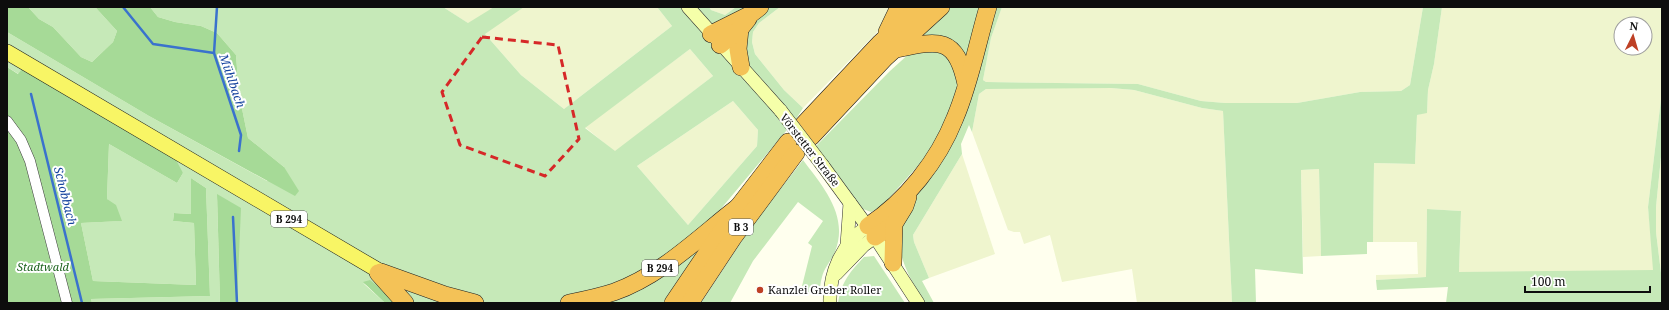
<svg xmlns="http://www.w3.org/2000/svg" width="1669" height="310" viewBox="0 0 1669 310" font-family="'Noto Serif',serif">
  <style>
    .farmland { fill: #eff5ce; fill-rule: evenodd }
    .green { fill: #c6e9b8; fill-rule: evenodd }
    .forest { fill: #a6da97 }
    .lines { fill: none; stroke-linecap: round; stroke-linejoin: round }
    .stream { stroke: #3a72cd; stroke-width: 2.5 }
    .street-casing { stroke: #404040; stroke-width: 11 }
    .secondary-casing { stroke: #2f2f2f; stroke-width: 14 }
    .primary-casing { stroke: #1e1e1e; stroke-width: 16 }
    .highway-casing { stroke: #1e1e1e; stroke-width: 18 }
    .street { stroke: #fff; stroke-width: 10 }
    .secondary { stroke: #f5ffa9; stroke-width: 13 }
    .primary { stroke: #f8f565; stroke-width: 15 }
    .highway { stroke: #f4c257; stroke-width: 17 }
    .secondary-bridge-casing { stroke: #2f2f2f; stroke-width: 14; stroke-linecap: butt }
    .secondary-bridge { stroke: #f5ffa9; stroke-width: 13 }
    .marked { fill: none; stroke: #d62828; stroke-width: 3; stroke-dasharray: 8 5; stroke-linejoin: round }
    .poi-dot { fill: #be4025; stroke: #fff; stroke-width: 1.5 }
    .labels { text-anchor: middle; stroke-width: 4; stroke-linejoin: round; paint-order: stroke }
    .shield { fill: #fff; stroke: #565656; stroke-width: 1 }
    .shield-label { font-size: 10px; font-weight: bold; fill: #0d0d0d }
    .street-label { font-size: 11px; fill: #0d0d0d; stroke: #fff }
    .park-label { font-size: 11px; font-style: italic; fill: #1e651f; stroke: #fff }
    .poi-label { font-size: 11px; fill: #0d0d0d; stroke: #fff; text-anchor: start }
    .water-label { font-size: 12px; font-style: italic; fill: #17459f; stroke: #fff }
  </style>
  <rect width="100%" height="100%" fill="#ffe"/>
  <!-- farmland -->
  <g class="farmland">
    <path d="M443 7H657L672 26 564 109 521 75 485 34Z"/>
    <path d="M709 7H736L725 15 711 10Z"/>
    <path d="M780 7H893L885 24 803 108 784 90 755 54 752 42 753 32 759 23Z"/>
    <path d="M1002 7H1423L1410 85 1401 91 1360 92 1297 103H1225L1201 101 1138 84 986 82 983 80 991 38Z"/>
    <path d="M1442 7H1662V91L1648 207 1654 271 1459 272 1461 211 1427 209 1426 277 1376 280V275L1418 274 1417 242H1373L1374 163 1415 164 1417 115 1427 112 1428 90 1434 64ZM1621 24H1645V48H1621Z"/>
    <path d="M690 49 713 76 615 152 585 127Z"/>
    <path d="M1014 88H1111L1134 90 1202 108 1223 111 1232 303H1137L1132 269 1062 282 1050 235 1024 244 1020 232H1014L1008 230 972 132 979 94 986 89Z"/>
    <path d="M733 101 758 130 757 146 688 225 637 166Z"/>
    <path d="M1662 147V281L1656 232V207Z"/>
    <path d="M962 154 995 254 929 278 914 242 913 235Z"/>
    <path d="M1319 169 1321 256 1303 257 1301 170Z"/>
  </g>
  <!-- green -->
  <g class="green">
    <path d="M28 7 96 8 117 31 113 42 92 62 81 57 53 27 39 19Z"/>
    <path d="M150 7H443L468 23 494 7H524L485 34 521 75 564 109 672 26 657 7H709L711 10 725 15 736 7H780L759 23 753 32 752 42 755 54 784 90 803 108 796 119 709 223 713 235 668 303H398L363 283 385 303H237L236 290 217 195 220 303H92L91 299 210 296 206 188 191 178V214L174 213 173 221 194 223 196 285 93 281 81 223 121 221 107 199 109 144 177 183 183 173 7 67V32L149 116 267 181 284 167 248 138 239 94 236 55 217 33 201 26 175 22 158 17ZM690 49 713 76 615 151 585 128ZM733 101 758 130 757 146 688 225 637 166Z"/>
    <path d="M950 7H981L968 54 964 55 920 37 919 35Z"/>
    <path d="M992 7H1002L991 38 983 80 986 82 1138 84 1201 101 1225 103H1297L1360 92 1401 91 1410 85 1423 7H1442L1434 64 1428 90 1427 113 1417 115 1415 164 1374 163 1373 242H1367V254L1321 256 1319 169 1301 170 1303 274 1255 269 1256 303H1232L1223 111 1202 108 1134 90 1111 88 986 89 979 94 972 132 969 125 961 144 962 154 913 235 914 242 929 278 922 281 934 303H925C912 283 899 260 898 235Z"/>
    <path d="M923 46 952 53 960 86 949 118 923 160 882 206 871 212 863 209 815 147 890 71 911 52Z"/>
    <path d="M1662 91V147L1656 207V232L1662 281V303H1446L1448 287 1377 290 1376 280 1426 277 1427 209 1461 211 1459 272 1653 270 1648 207Z"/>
    <path d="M803 160C824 188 849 216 835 252 831 261 824 268 822 277 820 283 820 290 819 295L801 290 812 246 808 243 823 221 798 202 753 261 730 303H701L751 227Z"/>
    <path d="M874 256 905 303H838C841 282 850 272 864 257Z"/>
  </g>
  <!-- forest -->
  <g class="forest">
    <path d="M7 7H28L39 19 53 27 81 57 92 62 113 42 117 31 96 8 92 7H150L158 17 175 22 201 26 217 33 236 55 239 94 248 138 284 167 299 191 295 196 149 116 7 32Z"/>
    <path d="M7 67 18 74 24 67 176 160 183 173 177 183 109 144 107 199 116 205 122 221 81 223 93 281 196 285 194 223 173 221 174 213 191 214V178L206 188 210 296 91 299 92 303H7Z"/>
    <path d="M217 194 241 208 237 303H220Z"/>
    <path d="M370 280 398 303H385L363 282Z"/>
  </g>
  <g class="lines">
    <!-- stream -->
    <g class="stream">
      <path d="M123 7 153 44 214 53 241 135 239 151"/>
      <path d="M214 53 217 7"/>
      <path d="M31 94 82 303"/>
      <path d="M233 217 237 303"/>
    </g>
    <!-- street casing -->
    <g class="street-casing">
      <path id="street" d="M7 121 21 140 30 161 67 303"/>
    </g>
    <!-- secondary casing -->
    <g class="secondary-casing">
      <g id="secondary">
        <path d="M688 7 781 111"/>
        <path d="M823 166 875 237 918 303"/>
        <path d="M847 245 850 203"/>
        <path d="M836 274 864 245 875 237"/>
        <path d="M830 303C829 273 842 243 868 226"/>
      </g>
    </g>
    <!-- primary casing -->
    <g class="primary-casing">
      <path id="primary" d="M7 52 381 272"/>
    </g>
    <!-- highway casing -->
    <g class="highway-casing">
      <g id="highway">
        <path d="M740 29 738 49 741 67"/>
        <path d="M887 32 899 7"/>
        <path d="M711 34 751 14 760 7"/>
        <path d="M720 45 740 29 748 19"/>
        <path d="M897 49C939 40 956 36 966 84"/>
        <path d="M802 126 880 43 920 7"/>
        <path d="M811 137 885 58 941 7"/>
        <path d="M868 226C906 201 938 161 955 118 970 83 977 44 988 7"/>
        <path d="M875 237 894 224"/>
        <path d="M893 263 894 224 905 206 908 197"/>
        <path d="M381 272 445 295 475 303"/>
        <path d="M378 273 405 303"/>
        <path d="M569 303C584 300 599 297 614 292 662 275 699 237 738 207"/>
        <path d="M673 303 738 207 788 142"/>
        <path d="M690 303 733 238 796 153"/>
      </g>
    </g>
    <!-- street -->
    <use href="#street" class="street"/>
    <!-- secondary -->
    <use href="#secondary" class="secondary"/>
    <!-- primary -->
    <use href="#primary" class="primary"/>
    <!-- highway -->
    <use href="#highway" class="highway"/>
    <!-- secondary-bridge casing -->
    <g class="secondary-bridge-casing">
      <path id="secondary-bridge" d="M781 111 823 166"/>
    </g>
    <!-- secondary-bridge -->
    <use href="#secondary-bridge" class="secondary-bridge"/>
  </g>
  <!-- marked area -->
  <path class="marked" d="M482 37 558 45 579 139 545 176 460 145 442 92Z"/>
  <!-- markers -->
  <circle class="poi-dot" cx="760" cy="290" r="4"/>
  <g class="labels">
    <!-- shield labels -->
    <g class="shield">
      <rect x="271" y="211" width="36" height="16" rx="3"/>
      <rect x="729" y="219" width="24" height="16" rx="3"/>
      <rect x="642" y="260" width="36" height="16" rx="3"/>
    </g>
    <g class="shield-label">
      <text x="289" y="223">B 294</text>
      <text x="741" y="231">B 3</text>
      <text x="660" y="272">B 294</text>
    </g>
    <!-- street labels -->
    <g class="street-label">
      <text transform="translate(810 150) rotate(52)" y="4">Vörstetter Straße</text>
    </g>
    <!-- park labels -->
    <g class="park-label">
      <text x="43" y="271">Stadtwald</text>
    </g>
    <!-- poi labels -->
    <g class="poi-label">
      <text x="768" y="294">Kanzlei Greber Roller</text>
    </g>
    <!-- water labels -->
    <g class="water-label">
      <text transform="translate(232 81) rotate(71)" y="4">Mühlbach</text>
      <text transform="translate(65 196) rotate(76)" y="4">Schobbach</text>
    </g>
  </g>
  <!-- border -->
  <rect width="1669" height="310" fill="none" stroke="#0d0d0d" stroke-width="16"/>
  <!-- north arrow -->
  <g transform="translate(1633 36) rotate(5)"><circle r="19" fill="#ffffff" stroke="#9e9e9e"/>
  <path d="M0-3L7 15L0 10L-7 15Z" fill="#be4025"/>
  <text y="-6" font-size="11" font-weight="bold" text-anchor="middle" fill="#0d0d0d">N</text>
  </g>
  <!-- scale -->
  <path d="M1525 286v6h125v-6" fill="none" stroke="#0d0d0d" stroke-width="2"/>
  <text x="1531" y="286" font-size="12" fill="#0d0d0d" stroke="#ffffff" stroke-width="3" paint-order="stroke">100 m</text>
</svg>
